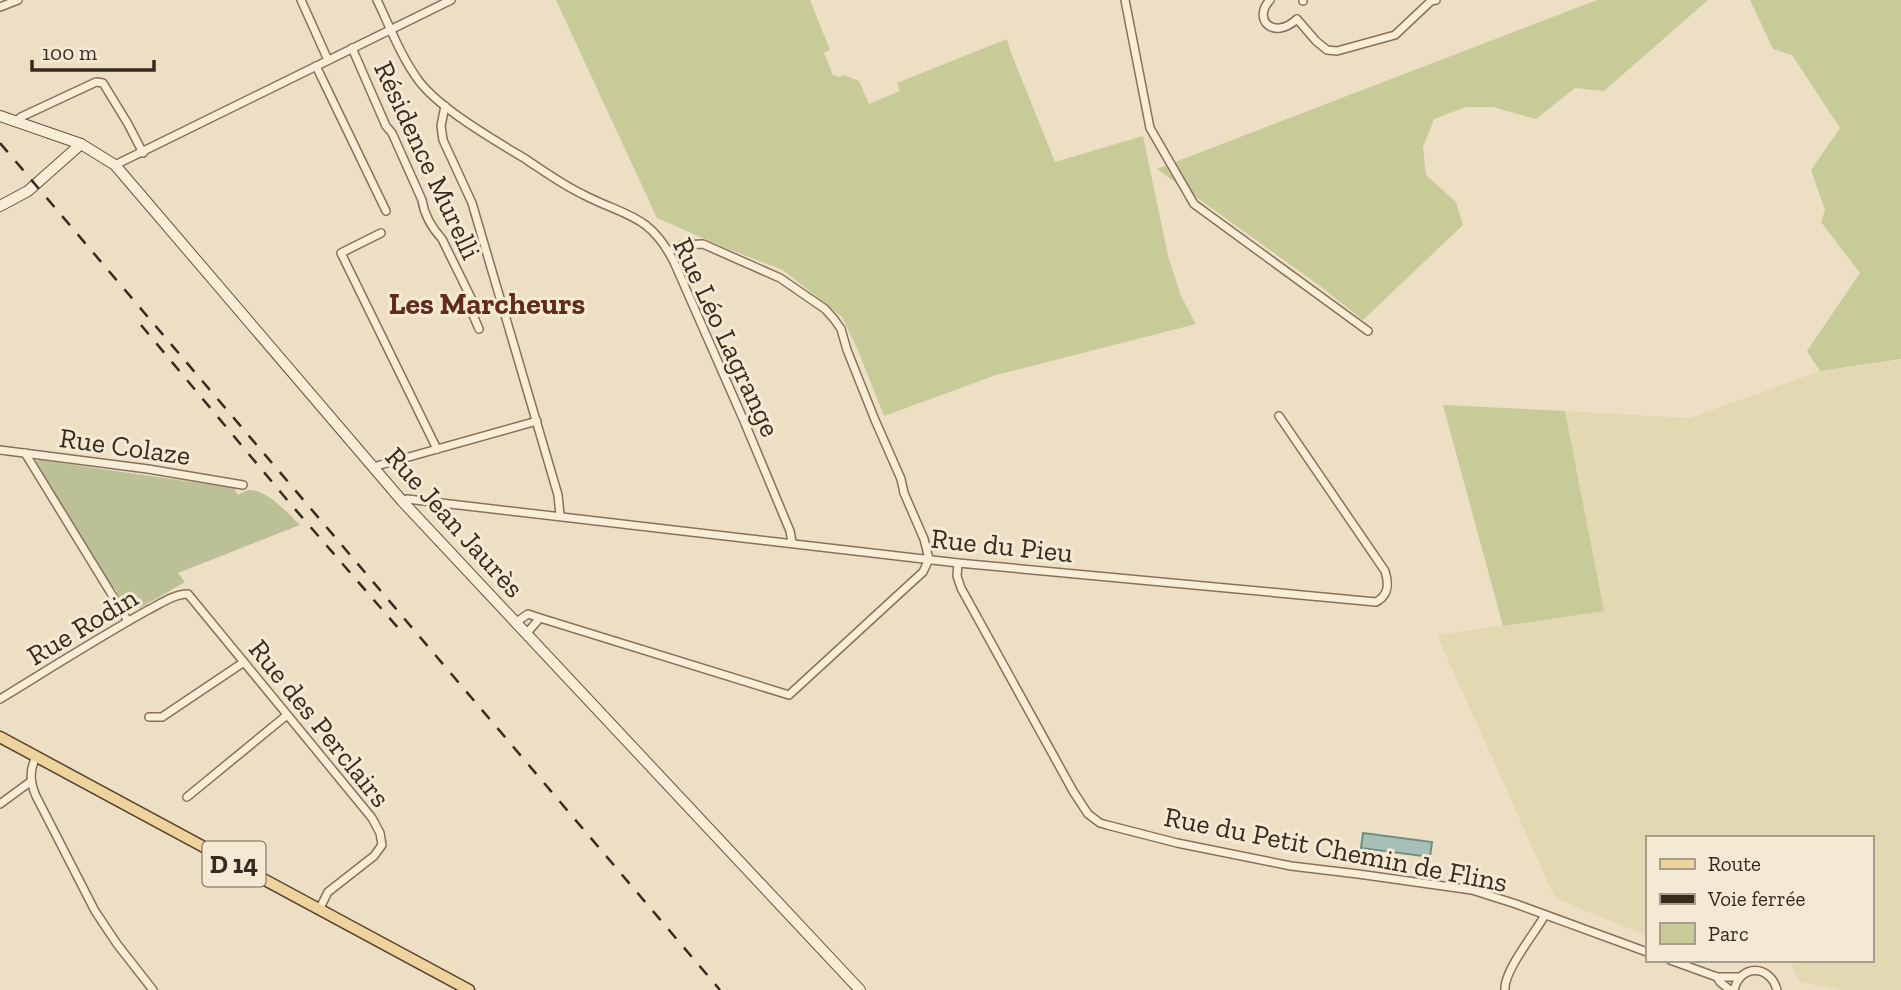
<svg xmlns="http://www.w3.org/2000/svg" width="1901" height="990" viewBox="0 0 1901 990" font-family="'Zilla Slab',serif">
  <style>
    .farmland { fill: #e2d9b2 }
    .green { fill: #c6cb98 }
    .cemetery { fill: #bcc097 }
    .water { fill: #a6c0b7; stroke: #6d8e85; stroke-width: 2 }
    .lines { fill: none; stroke-linecap: round; stroke-linejoin: round }
    .street-casing { stroke: #87715b; stroke-width: 10 }
    .secondary-casing { stroke: #69523e; stroke-width: 12 }
    .primary-casing { stroke: #55402f; stroke-width: 13 }
    .street { stroke: #f8edd7; stroke-width: 7 }
    .secondary { stroke: #f8edd7; stroke-width: 10 }
    .primary { stroke: #efd39d; stroke-width: 10 }
    .rail { stroke: #372a1f; stroke-width: 2.5; stroke-dasharray: 12 12; stroke-linecap: butt }
    .labels { text-anchor: middle; stroke-width: 6; stroke-linejoin: round; paint-order: stroke }
    .shield { fill: #f4ead4; stroke: #706455; stroke-width: 2 }
    .shield-label { font-size: 26px; font-weight: bold; fill: #372a1f }
    .street-label { font-size: 28px; fill: #372a1f; stroke: #f4ead4 }
    .neighbourhood-label { font-size: 30px; font-weight: bold; fill: #632b1f; stroke: #f4ead4 }
  </style>
  <rect width="100%" height="100%" fill="#eddfc4"/>
  <!-- farmland -->
  <path class="farmland" d="M1901 360V990H1842L1800 982 1789 960H1871V838H1647V936L1555 898 1437 635 1604 611 1565 411 1690 418 1820 371Z"/>
  <!-- green -->
  <g class="green">
    <path d="M556 0H810L830 50 824 53 833 75 840 77 844 75 859 81 869 104 900 91 897 83 1007 39 1010 50 1055 162 1143 136 1168 256 1181 296 1196 324 996 375 884 416 857 348 842 317 783 270 728 249 657 218Z"/>
    <path d="M1597 0H1708L1604 91 1575 88 1536 119 1493 107H1466L1434 119 1423 147 1426 175 1456 202 1463 225 1363 320 1320 286 1157 169Z"/>
    <path d="M1750 0H1901V359L1820 371 1807 351 1860 273 1821 222 1825 210 1811 170 1840 128 1792 55 1773 49Z"/>
    <path d="M1443 405 1565 411 1604 611 1503 626Z"/>
  </g>
  <!-- cemetery -->
  <path class="cemetery" d="M39 460 234 488 238 495C239 494 247 491 248 490 265 488 289 514 300 525L178 573 185 582 140 608 123 604 117 593V591L112 586 35 462Z"/>
  <!-- water -->
  <path class="water" d="M1363 833 1432 842 1430 857 1361 848Z"/>
  <g class="lines">
    <!-- street casing -->
    <g class="street-casing">
      <g id="street">
        <path d="M301 0 328 60"/>
        <path d="M377 0C390 27 401 57 419 81 441 110 496 141 527 160 545 172 563 185 582 194 626 217 649 213 674 262L744 421 790 531 792 542"/>
        <path d="M1125 0 1150 128 1194 204 1368 331"/>
        <path d="M1270 0C1252 19 1273 41 1297 19L1316 41 1327 50 1337 51 1395 35 1431 1 1436 0"/>
        <path d="M1303 1V0"/>
        <path d="M0 7 18 0"/>
        <path d="M352 48 386 126 392 133 422 200C424 214 432 228 442 239L474 304 473 315 479 329"/>
        <path d="M316 66 386 211"/>
        <path d="M445 106 441 126 443 140 472 203 558 495 560 515"/>
        <path d="M15 122 21 117 96 82 103 83 128 124 143 153"/>
        <path d="M115 165 451 0"/>
        <path d="M381 233 341 253 437 449"/>
        <path d="M0 450 148 469 243 485"/>
        <path d="M25 453 128 621"/>
        <path d="M373 467 537 421"/>
        <path d="M403 502 407 499 958 563 1376 602C1389 595 1389 584 1385 571L1279 416"/>
        <path d="M958 563 957 576 961 588 1073 791 1088 814 1100 823 1107 825 1177 843 1291 866 1358 874 1472 890 1516 904 1647 952"/>
        <path d="M540 618 789 695 912 582 923 572 929 559 924 539 904 493 901 479 875 420 847 350 841 329 834 319 825 309 780 278 703 244 682 245 669 251"/>
        <path d="M515 623 528 614 540 618 526 634"/>
        <path d="M0 699C49 669 98 638 148 610 160 604 174 594 188 594L372 818 380 833 382 845 374 856 328 892 320 908"/>
        <path d="M149 717H162L244 662"/>
        <path d="M36 757C29 771 30 782 36 796L95 911 117 944 153 990"/>
        <path d="M187 797 287 715"/>
        <path d="M0 804 30 782"/>
        <path d="M1670 960 1717 977H1740"/>
        <path d="M1717 977 1720 982 1730 990"/>
        <path d="M1505 990C1503 972 1535 933 1545 915"/>
        <path d="M1734 990C1740 964 1770 964 1777 990"/>
      </g>
    </g>
    <!-- secondary casing -->
    <g class="secondary-casing">
      <g id="secondary">
        <path d="M0 116 81 144 115 165 403 502 860 990"/>
        <path d="M0 206 28 191 81 144"/>
      </g>
    </g>
    <!-- primary casing -->
    <g class="primary-casing">
      <path id="primary" d="M0 737 469 990"/>
    </g>
    <!-- street -->
    <use href="#street" class="street"/>
    <!-- secondary -->
    <use href="#secondary" class="secondary"/>
    <!-- primary -->
    <use href="#primary" class="primary"/>
    <!-- rail -->
    <g class="rail">
      <path d="M0 143 720 990"/>
      <path d="M141 325 288 501 399 629"/>
    </g>
  </g>
  <g class="labels">
    <!-- shield labels -->
    <rect class="shield" x="202.5" y="841.5" width="63" height="45" rx="5"/>
    <g class="shield-label">
      <text x="234" y="873">D 14</text>
    </g>
    <!-- street labels -->
    <g class="street-label">
      <text transform="translate(428 160) rotate(65)" y="10">Résidence Murelli</text>
      <text transform="translate(727 337) rotate(65)" y="10">Rue Léo Lagrange</text>
      <text transform="translate(125 446) rotate(8)" y="10">Rue Colaze</text>
      <text transform="translate(455 522) rotate(48)" y="10">Rue Jean Jaurès</text>
      <text transform="translate(1002 545) rotate(6)" y="10">Rue du Pieu</text>
      <text transform="translate(82 626) rotate(-31)" y="10">Rue Rodin</text>
      <text transform="translate(320 723) rotate(51)" y="10">Rue des Perclairs</text>
      <text transform="translate(1336 849) rotate(11)" y="10">Rue du Petit Chemin de Flins</text>
    </g>
    <!-- neighbourhood labels -->
    <g class="neighbourhood-label">
      <text x="487" y="314">Les Marcheurs</text>
    </g>
  </g>
  <!-- legend -->
  <rect x="1646" y="836" width="228" height="126" fill="#f4ead4" stroke="#a89d8c" stroke-width="2"/>
  <rect x="1660" y="859" width="35" height="10" fill="#efd39d" stroke="#a89d8c" stroke-width="2"/>
  <text x="1708" y="871" font-size="21" fill="#372a1f">Route</text>
  <rect x="1660" y="894" width="35" height="10" fill="#372a1f" stroke="#a89d8c" stroke-width="2"/>
  <text x="1708" y="906" font-size="21" fill="#372a1f">Voie ferrée</text>
  <rect x="1660" y="923" width="35" height="21" fill="#c6cb98" stroke="#a89d8c" stroke-width="2"/>
  <text x="1708" y="941" font-size="21" fill="#372a1f">Parc</text>
  <!-- scale -->
  <path d="M32 60v10h122v-10" fill="none" stroke="#372a1f" stroke-width="3.5"/>
  <text x="42" y="60" font-size="21" fill="#372a1f" stroke="#f4ead4" stroke-width="5" paint-order="stroke">100 m</text>
</svg>
